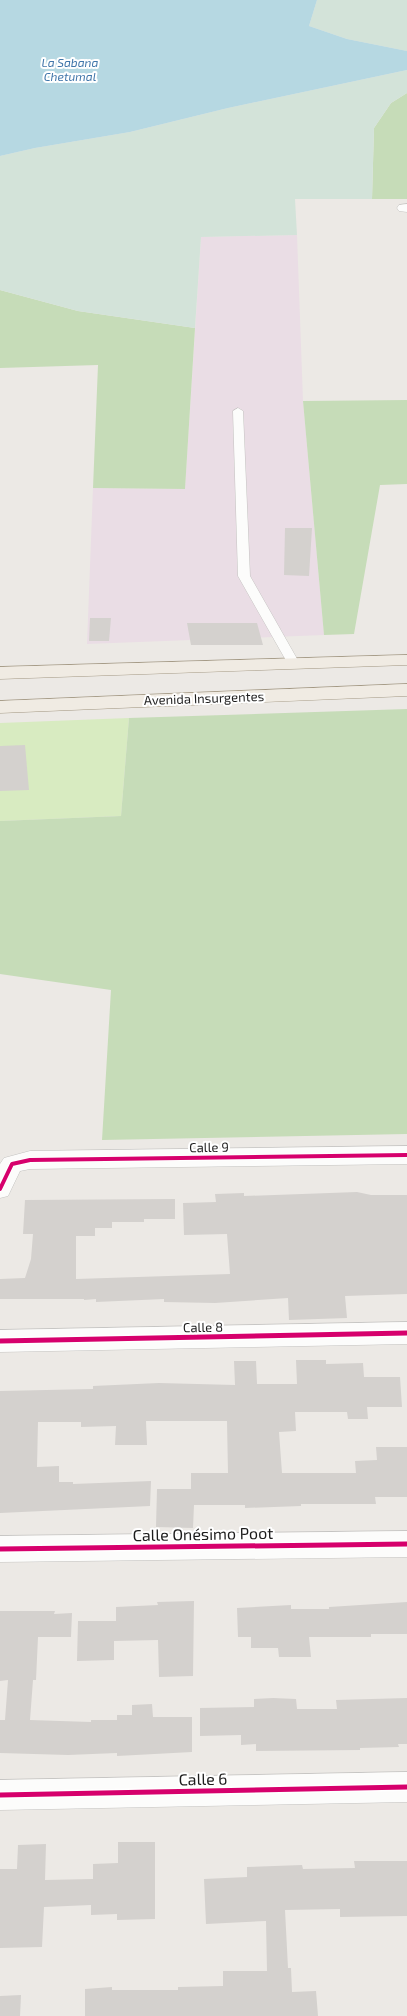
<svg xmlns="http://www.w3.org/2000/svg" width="407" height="2016" viewBox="0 0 407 2016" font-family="'Exo 2',sans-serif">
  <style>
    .industrial { fill: #eadde5 }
    .grass { fill: #d8ebc1 }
    .forest { fill: #c6dcb8 }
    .wetland { fill: #d3e3d9 }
    .water { fill: #b6d8e2 }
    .building { fill: #d4d1ce }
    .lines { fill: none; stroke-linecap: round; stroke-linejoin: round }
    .service-casing { stroke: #c4c3c1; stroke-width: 1 }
    .minor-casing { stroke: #c4c3c1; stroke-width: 1 }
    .primary-casing { stroke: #a29782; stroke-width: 1 }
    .service { fill: #fcfcfb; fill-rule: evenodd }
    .minor { fill: #fcfcfb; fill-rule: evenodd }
    .primary { fill: #f0ebe3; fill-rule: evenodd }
    .cycleway-far1-casing { stroke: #fff; stroke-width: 6 }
    .cycleway-casing { stroke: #fff; stroke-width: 8 }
    .cycleway-far1 { stroke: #d6006c; stroke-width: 4 }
    .cycleway { stroke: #d6006c; stroke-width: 5 }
    .labels { text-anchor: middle; stroke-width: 4; stroke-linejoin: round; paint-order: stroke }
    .far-water-label { font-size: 12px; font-style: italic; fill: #4176aa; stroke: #fff }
    .street-label { font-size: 13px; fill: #1d1d1d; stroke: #fff }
    .near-street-label { font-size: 16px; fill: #1d1d1d; stroke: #fff }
  </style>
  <rect width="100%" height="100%" fill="#ece9e5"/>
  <!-- industrial -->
  <path class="industrial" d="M297 235 303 401 324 635 87 644 93 488 185 489 201 237Z"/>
  <!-- grass -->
  <path class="grass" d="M129 718 121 816 0 821V723Z"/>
  <!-- forest -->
  <g class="forest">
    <path d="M407 93V199H372L374 128 391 103Z"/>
    <path d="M0 290 78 311 195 328 185 489 93 488 98 365 0 368Z"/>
    <path d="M407 400V484L380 485 354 634 324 635 303 401Z"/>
    <path d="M407 709V1134L102 1140 111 990 0 974V821L121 816 129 718Z"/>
  </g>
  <!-- wetland -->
  <g class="wetland">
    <path d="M317 0H407V51L347 39 309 26Z"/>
    <path d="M407 70V93L391 103 374 128 372 199H295L297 235 201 237 195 328 78 311 0 290V156L35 148 130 132 228 108Z"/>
  </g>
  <!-- water -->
  <path class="water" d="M0 0H317L309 26 347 39 407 51V70L228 108 130 132 35 148 0 156Z"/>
  <!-- building -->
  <g class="building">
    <path d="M285 528H312L309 576 284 575Z"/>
    <path d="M90 618H111L109 641H89Z"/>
    <path d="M187 623H257L263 645H191Z"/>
    <path d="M25 745 29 790 0 791V746Z"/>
    <path d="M357 1192 371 1195H407V1294L345 1296 347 1318 289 1320 288 1298 215 1303 164 1302V1299L96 1302V1299L84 1300V1299H0V1279L25 1278 31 1259 33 1234H23L25 1200 175 1199V1219H144V1222H112V1228H95V1236H76V1279L230 1274 227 1234 184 1235 183 1203 216 1202 215 1194 244 1193V1196Z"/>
    <path d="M296 1360H326V1364L363 1363 364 1377H400L402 1407H367L368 1419H348L347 1412H295L296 1431 279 1432 282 1473H356L355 1461 377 1460 376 1447H407V1497H375L376 1504H301V1506L245 1508V1505H194L193 1528 156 1527 157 1489H191V1473H228L227 1421H146L147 1445H115L116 1426 81 1427V1422H38L37 1467 59 1466V1482H73V1484L151 1481 150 1506 0 1513V1391L93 1389V1386L159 1383 235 1385 234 1361H256L257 1384H297Z"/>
    <path d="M194 1601 193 1676 159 1677 158 1640 114 1641V1660L77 1661 78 1621H116V1607L158 1605 157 1602Z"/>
    <path d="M407 1602V1634H371V1637H309L311 1657H279L278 1648H251V1637H238L237 1608 291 1605V1609H329V1607Z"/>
    <path d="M0 1611H55L54 1614 72 1613 71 1637H38L36 1680H33L30 1720 91 1722V1720H117V1715H132V1705L152 1704 153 1717H192V1752L117 1756V1753L68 1755 0 1753V1720H5L8 1680 0 1681Z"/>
    <path d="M273 1698 296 1699 297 1709H337L336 1700 407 1698V1744H398L399 1747 360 1748V1750L256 1751V1744L241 1745V1735L200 1736V1708L254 1707V1699Z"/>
    <path d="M118 1842H155V1919L117 1920V1914L91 1915V1905L44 1907 42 1947 0 1948V1869H17L18 1845 46 1844 45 1880 93 1879V1864L118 1863Z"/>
    <path d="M354 1861H407V1916L340 1917V1909L285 1910 288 1968H291L292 1992 316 1991 318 2016H85V1989L112 1987V1990H178V1987L223 1986V1971H267L266 1921 206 1924 204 1879 247 1877V1867L302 1865 303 1869 355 1868Z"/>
    <path d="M21 1995 20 2016H0V1996Z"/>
  </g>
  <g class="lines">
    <!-- service casing -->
    <g class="service-casing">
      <path id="service" d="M238 408 243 411 250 576 300 664 294 668 288 664 238 576 233 411Z"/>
    </g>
    <!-- minor casing -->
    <g class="minor-casing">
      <g id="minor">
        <path d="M407 204V212L399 211 397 208 399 205Z"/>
        <path d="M407 1146V1164L30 1169 20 1171 8 1196 0 1198V1164L4 1158 30 1151Z"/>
        <path d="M407 1322V1344L0 1352V1330Z"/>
        <path d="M407 1531V1557L0 1562V1536Z"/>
        <path d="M407 1772V1802L0 1810V1780Z"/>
      </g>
    </g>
    <!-- primary casing -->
    <g class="primary-casing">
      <g id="primary">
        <path d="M407 655V665L0 679V667Z"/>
        <path d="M407 684V696L0 713V701Z"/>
      </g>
    </g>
    <!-- service -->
    <use href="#service" class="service"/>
    <!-- minor -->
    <use href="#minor" class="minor"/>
    <!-- primary -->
    <use href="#primary" class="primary"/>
    <!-- cycleway-far1 casing -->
    <g class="cycleway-far1-casing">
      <path id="cycleway-far1" d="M0 1189 12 1164 30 1160 407 1155"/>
    </g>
    <!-- cycleway casing -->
    <g class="cycleway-casing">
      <g id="cycleway">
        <path d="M0 1341 407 1333"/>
        <path d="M0 1549 407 1544"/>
        <path d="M0 1795 407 1787"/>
      </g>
    </g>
    <!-- cycleway-far1 -->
    <use href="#cycleway-far1" class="cycleway-far1"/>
    <!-- cycleway -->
    <use href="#cycleway" class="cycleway"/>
  </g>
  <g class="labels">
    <!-- far-water labels -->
    <g class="far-water-label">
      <text x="70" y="67">La Sabana<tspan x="70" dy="14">Chetumal</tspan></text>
    </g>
    <!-- street labels -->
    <g class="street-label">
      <text transform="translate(204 698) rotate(-2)" y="5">Avenida Insurgentes</text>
      <text transform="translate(209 1147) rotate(-1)" y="5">Calle 9</text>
      <text transform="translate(203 1327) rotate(-1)" y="5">Calle 8</text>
    </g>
    <!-- near-street labels -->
    <g class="near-street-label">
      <text transform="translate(203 1534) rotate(-1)" y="6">Calle Onésimo Poot</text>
      <text transform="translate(203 1779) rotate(-1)" y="6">Calle 6</text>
    </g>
  </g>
</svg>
